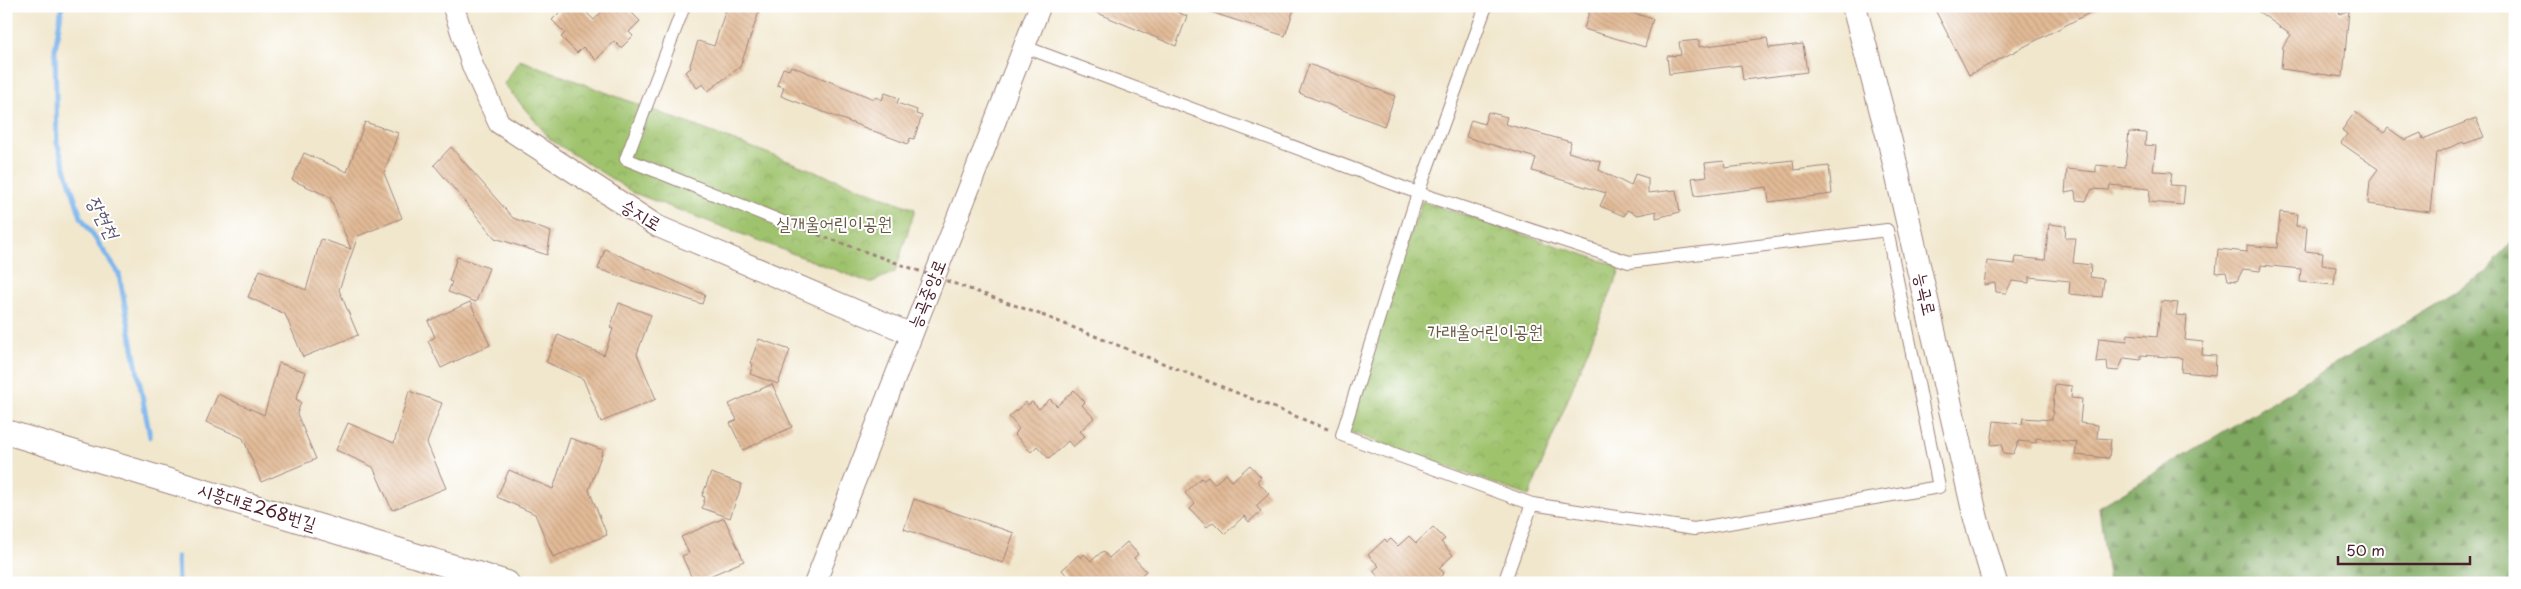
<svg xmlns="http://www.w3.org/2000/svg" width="2521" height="589" viewBox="0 0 2521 589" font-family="'Playpen Sans','Poor Story',sans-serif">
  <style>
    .forest { fill: url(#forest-firs); stroke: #646446 }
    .park { fill: url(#park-crowns); stroke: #74714c }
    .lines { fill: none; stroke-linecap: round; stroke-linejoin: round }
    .stream { stroke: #7cb5ec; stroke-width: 5 }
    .building { fill: url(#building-back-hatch) }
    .pedestrian-casing { stroke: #9e837c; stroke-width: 14 }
    .tertiary-casing { stroke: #9e837c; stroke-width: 23 }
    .secondary-casing { stroke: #9e837c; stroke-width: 26 }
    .path { stroke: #9e837c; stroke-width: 3; stroke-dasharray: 4 4; stroke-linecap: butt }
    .pedestrian { stroke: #fff; stroke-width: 12 }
    .tertiary { stroke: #fff; stroke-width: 21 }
    .secondary { stroke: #fff; stroke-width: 24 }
    .path-bridge { stroke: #9e837c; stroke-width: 3; stroke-dasharray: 4 4; stroke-linecap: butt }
    .labels { text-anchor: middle; stroke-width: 4; stroke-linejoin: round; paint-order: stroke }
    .street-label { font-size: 18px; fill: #4a1f2b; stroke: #fff }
    .park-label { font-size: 18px; fill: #685842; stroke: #fff }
    .water-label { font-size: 19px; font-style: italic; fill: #5c546f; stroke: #fff }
  </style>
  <defs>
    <pattern id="forest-firs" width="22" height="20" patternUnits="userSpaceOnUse" patternTransform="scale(1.25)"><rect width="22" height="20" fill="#7fa960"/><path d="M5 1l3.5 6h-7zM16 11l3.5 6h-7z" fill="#6a894f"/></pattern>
    <pattern id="park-crowns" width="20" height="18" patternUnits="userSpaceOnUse" patternTransform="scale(1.25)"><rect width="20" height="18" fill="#9fc36d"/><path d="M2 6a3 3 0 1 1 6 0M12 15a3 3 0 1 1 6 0" fill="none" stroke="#8aa75f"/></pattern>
    <pattern id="building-back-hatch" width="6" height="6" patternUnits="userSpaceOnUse" patternTransform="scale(1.25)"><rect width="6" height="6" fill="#e1ba96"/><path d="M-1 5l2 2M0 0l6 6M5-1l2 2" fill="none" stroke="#c39f81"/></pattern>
  </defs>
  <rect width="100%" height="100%" fill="#fff"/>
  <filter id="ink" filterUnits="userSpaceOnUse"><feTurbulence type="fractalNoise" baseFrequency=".02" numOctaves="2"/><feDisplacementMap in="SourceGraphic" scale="10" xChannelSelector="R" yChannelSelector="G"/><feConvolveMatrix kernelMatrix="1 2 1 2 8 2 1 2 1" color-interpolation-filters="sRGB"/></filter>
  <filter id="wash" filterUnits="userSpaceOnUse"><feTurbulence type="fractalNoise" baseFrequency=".0096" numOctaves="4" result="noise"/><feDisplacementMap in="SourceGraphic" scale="20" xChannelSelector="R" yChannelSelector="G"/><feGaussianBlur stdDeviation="1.12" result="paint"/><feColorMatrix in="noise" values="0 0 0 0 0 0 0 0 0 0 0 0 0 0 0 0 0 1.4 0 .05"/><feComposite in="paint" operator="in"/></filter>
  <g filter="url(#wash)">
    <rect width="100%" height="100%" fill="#f1e7cd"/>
    <!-- forest -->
    <path class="forest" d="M2515 237V583H2109L2099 507 2487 272Z"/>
    <!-- park -->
    <g class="park">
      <path d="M520 60 915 209 895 272 870 283 634 193 551 140 504 84Z"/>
      <path d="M1422 201 1621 267 1529 496 1344 430Z"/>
    </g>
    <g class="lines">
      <!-- stream -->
      <g class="stream">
        <path d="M62 6 55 50 57 143 81 217 119 274 150 437"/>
        <path d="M177 557 178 583"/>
      </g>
    </g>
    <g id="blocks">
      <!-- building -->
      <g class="building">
        <path d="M566 6H580L594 20 607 6H625L640 21 629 32 633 36 621 48 614 41 596 60 583 47 577 53 561 37 565 33 552 20Z"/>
        <path d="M727 6H761L740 67 708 91 703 84 697 88 685 72 691 68 690 65 698 41 714 46Z"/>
        <path d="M1081 6H1162L1187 16 1176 46Z"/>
        <path d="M1202 6H1295L1285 36 1201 9Z"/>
        <path d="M1591 6H1621L1620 9 1653 19 1645 47 1584 29Z"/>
        <path d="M1933 6H2103L1969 75Z"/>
        <path d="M2251 6H2337L2340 14 2349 10 2343 77 2281 69 2283 46 2291 35Z"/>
        <path d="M1767 38 1769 48 1803 44 1807 72 1743 80 1741 65 1669 74 1667 56 1681 55 1679 42 1699 40V47Z"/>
        <path d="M1309 64 1395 96 1384 126 1299 93Z"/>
        <path d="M791 66 874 99 876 97 882 100 885 93 899 98 897 103 917 110 916 114 922 116 914 139 910 138 908 144 781 96 784 87 777 85 783 68 789 70Z"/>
        <path d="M1488 112 1507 117 1505 124 1571 142 1568 152 1601 162 1599 170 1631 186 1635 174 1648 178V193L1676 190 1680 212 1656 218V211L1638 215 1627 210 1624 216 1600 206 1606 193 1532 171 1536 158 1466 137 1471 120 1484 124Z"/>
        <path d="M2355 112 2384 133 2388 128 2405 140 2421 133 2423 139 2476 118 2484 137 2464 144 2463 142 2436 153 2430 212 2368 204 2370 180 2378 169 2341 143 2347 134 2342 130Z"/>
        <path d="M365 122 398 133 384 173 402 218 358 236 339 290 358 335 303 357 285 314 248 297 260 270 306 290 321 239 351 249 330 197 292 180 304 153 347 172Z"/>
        <path d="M2129 132 2146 133 2145 145 2156 146 2153 171 2172 172 2170 185 2185 186 2183 205 2149 202 2150 189 2110 185 2109 190 2092 189 2086 201 2076 200 2075 191 2065 193 2067 169 2096 172V165L2125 168Z"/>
        <path d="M451 147 513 218 551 232 547 255 495 238 434 165Z"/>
        <path d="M1793 160 1794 170 1829 166 1832 194 1769 202 1767 187 1695 196 1692 178 1707 176 1705 163 1724 161 1725 168Z"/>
        <path d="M2280 212 2297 214 2296 226 2307 227 2305 251 2323 253 2322 265 2336 267 2334 285 2300 282 2301 269 2261 265 2260 271 2243 269 2237 281 2228 280 2226 272 2216 273 2218 249 2247 252V245L2277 248Z"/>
        <path d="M2049 224 2066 226 2065 238H2076L2073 263 2091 265 2090 277 2104 279 2102 297 2069 294 2070 281 2029 277V283L2012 281 2006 293 1996 292 1995 283 1984 285 1987 261 2015 264 2016 257 2045 260Z"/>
        <path d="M605 249 705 295 702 304 598 269Z"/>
        <path d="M457 257 489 268 476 302 448 292 452 282 449 281Z"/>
        <path d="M2161 301 2178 303 2176 315 2187 316 2185 340 2203 342 2202 355 2216 356 2215 375 2181 372 2182 358 2141 355V360L2124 358 2118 371 2108 370 2107 361 2096 362 2099 338 2127 341 2128 334 2157 337Z"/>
        <path d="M470 302 490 345 441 368 428 341 435 337 428 321Z"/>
        <path d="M619 303 651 315 637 354 656 399 601 422 583 379 546 362 558 335 604 355 613 329 610 328Z"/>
        <path d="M759 339 790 350 778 384 750 374 753 364 750 363Z"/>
        <path d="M279 363 306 372 296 399 301 402 297 414 316 459 261 482 243 438 206 422 218 394 264 415Z"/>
        <path d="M772 384 792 427 743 450 730 423 737 420 729 404Z"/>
        <path d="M2055 384 2072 386 2071 398 2082 399 2080 423 2098 425 2097 438 2111 439 2109 458 2075 455 2077 442 2036 438V443L2019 441 2013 454 2003 453 2002 444 1991 445 1994 421 2022 424 2023 418 2052 420Z"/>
        <path d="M1074 390 1085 402 1082 405 1094 418 1080 431 1085 436 1073 447 1068 441 1049 459 1037 446 1031 452 1014 434 1019 429 1009 417 1026 402 1028 405 1032 402 1039 409 1050 399 1057 406Z"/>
        <path d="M409 391 442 403 427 443 446 488 392 510 373 467 336 450 348 423 394 443Z"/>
        <path d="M570 438 603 450 589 490 607 535 553 557 535 514 497 497 509 470 553 489Z"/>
        <path d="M1250 465 1261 477 1257 481 1269 494 1256 506 1261 511 1249 522 1244 516 1225 534 1213 522 1207 527 1190 509 1195 504 1185 493 1201 478 1204 480 1208 477 1214 484 1226 474 1232 481Z"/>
        <path d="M711 473 742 484 730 518 702 508 705 497 702 496Z"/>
        <path d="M914 499 1014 533 1003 563 904 529Z"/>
        <path d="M724 518 744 561 694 583 682 556 689 553 681 537Z"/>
        <path d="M1433 527 1445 539 1441 542 1453 555 1439 568 1444 573 1434 583H1384L1373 571 1379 566 1368 555 1385 539 1387 542 1391 539 1398 546 1409 536 1416 543Z"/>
        <path d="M1127 542 1138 554 1134 558 1146 571 1133 583H1073L1062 570 1078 555 1081 558 1084 554 1091 561 1103 551 1109 558Z"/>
      </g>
    </g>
  </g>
  <g filter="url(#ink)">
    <use href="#blocks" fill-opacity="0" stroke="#9e837c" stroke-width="1"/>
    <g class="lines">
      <!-- pedestrian casing -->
      <g class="pedestrian-casing">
        <g id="pedestrian">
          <path d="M684 6 626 159 788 224"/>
          <path d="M1486 6 1418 193 1342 435 1532 504 1504 583"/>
          <path d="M1025 47 1418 193 1629 262 1887 230 1939 487 1694 529 1532 504"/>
        </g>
      </g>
      <!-- tertiary casing -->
      <g class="tertiary-casing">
        <g id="tertiary">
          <path d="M453 6 473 67 499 123 657 226 911 334"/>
          <path d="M815 583 1040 6"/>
        </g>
      </g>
      <!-- secondary casing -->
      <g class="secondary-casing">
        <g id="secondary">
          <path d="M1854 6 1890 142 1976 519 1995 583"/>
          <path d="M6 432 507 583"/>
        </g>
      </g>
      <!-- path -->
      <path class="path" d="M1042 315 1330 430"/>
      <!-- pedestrian -->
      <use href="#pedestrian" class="pedestrian"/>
      <!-- tertiary -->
      <use href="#tertiary" class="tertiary"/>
      <!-- secondary -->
      <use href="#secondary" class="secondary"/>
      <!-- path-bridge -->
      <path class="path-bridge" d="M788 224 1042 315"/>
    </g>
  </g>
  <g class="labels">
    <!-- street labels -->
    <g class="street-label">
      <text transform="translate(641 215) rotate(31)" y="6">승지로</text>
      <text transform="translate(927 294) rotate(-68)" y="6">능곡중앙로</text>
      <text transform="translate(1925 294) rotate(77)" y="6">능곡로</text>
      <text transform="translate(257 507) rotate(17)" y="6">시흥대로268번길</text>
    </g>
    <!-- park labels -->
    <g class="park-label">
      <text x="834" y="230">실개울어린이공원</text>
      <text x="1485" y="338">가래울어린이공원</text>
    </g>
    <!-- water labels -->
    <g class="water-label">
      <text transform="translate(103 217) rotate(62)" y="7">장현천</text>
    </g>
  </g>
  <!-- margin -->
  <rect width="2521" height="589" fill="none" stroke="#fff" stroke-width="25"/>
  <!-- scale -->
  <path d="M2338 556v8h132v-8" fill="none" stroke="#4a1f2b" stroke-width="2.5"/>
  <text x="2346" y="556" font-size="15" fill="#4a1f2b" stroke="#ffffff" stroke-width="4" paint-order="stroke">50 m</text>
</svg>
